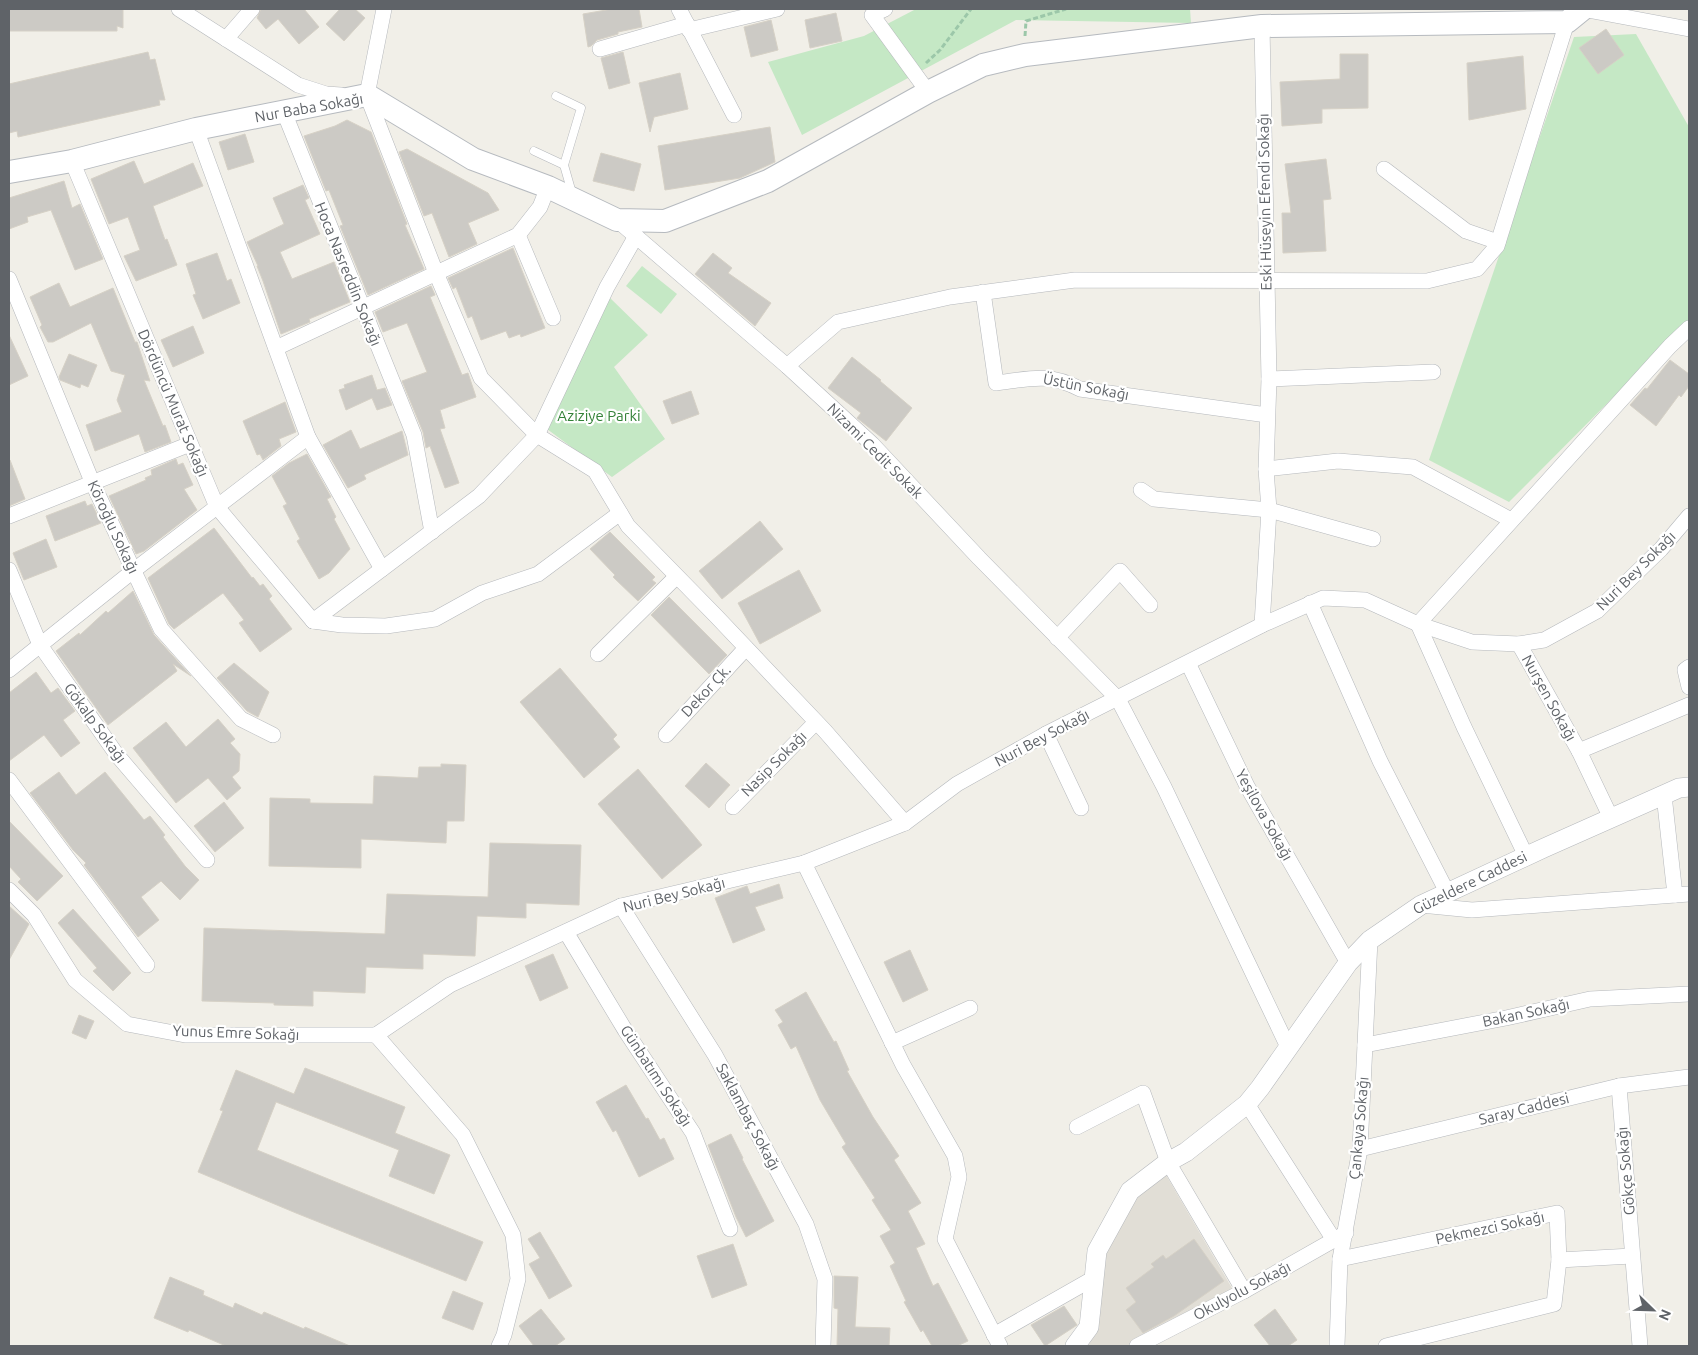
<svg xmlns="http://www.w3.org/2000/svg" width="1698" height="1355" viewBox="0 0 1698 1355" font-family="Ubuntu,sans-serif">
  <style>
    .education { fill: #e1ded6 }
    .green { fill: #c5e8c5 }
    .building { fill: #cccac5; stroke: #d6d1c6 }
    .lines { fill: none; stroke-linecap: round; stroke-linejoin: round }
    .service-casing { stroke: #b5b8bc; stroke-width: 9 }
    .minor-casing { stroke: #b5b8bc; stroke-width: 16 }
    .tertiary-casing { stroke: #b5b8bc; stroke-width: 20 }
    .secondary-casing { stroke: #b6babf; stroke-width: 24 }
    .path { stroke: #9cc7a9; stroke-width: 3; stroke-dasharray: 5 2.5; stroke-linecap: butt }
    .service { stroke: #fff; stroke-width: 8 }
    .minor { stroke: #fff; stroke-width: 15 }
    .tertiary { stroke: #fff; stroke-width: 19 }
    .secondary { stroke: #fff; stroke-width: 22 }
    .labels { text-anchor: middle; stroke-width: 4.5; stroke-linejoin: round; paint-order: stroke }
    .street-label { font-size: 15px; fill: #5f6368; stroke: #fff }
    .park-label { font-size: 15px; fill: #348238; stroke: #fff }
  </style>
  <rect width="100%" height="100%" fill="#f1efe8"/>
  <!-- education -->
  <path class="education" d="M1166 1175 1233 1290 1130 1346H1089L1106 1249 1131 1202Z"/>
  <!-- green -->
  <g class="green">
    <path d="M916 9H1190L1191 23 1016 20 802 135 768 62 864 36Z"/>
    <path d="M1636 34 1689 127V321L1509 502 1429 460 1574 37Z"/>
    <path d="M642 266 677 294 661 314 626 286Z"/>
    <path d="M609 297 648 335 614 367 665 439 612 477 547 429Z"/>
  </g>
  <!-- building -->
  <g class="building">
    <path d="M9 9H123V28L117 26V31H9Z"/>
    <path d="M261 9H304L319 27 299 44 278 19 266 29 257 18Z"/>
    <path d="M340 9H355L365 18 344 41 326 24Z"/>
    <path d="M612 9H639L642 27 618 32V34L597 40 591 46 588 47 583 14Z"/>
    <path d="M836 13 842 41 810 48 805 20Z"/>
    <path d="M771 20 778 50 751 57 744 27Z"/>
    <path d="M1606 29 1624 55 1598 74 1579 48Z"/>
    <path d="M148 52 150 60 155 59 165 100H159L160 105 18 137 17 131 9 133V84Z"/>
    <path d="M623 52 630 83 609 89 601 58Z"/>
    <path d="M1340 54H1368V108L1322 109V123L1282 126 1280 82 1340 79Z"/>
    <path d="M1523 56 1526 109 1469 120 1467 63Z"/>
    <path d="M680 73 688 109 654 117 650 132 639 83Z"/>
    <path d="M347 120 371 132 407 224 405 225 424 269 368 295 340 226 343 225 329 190 326 191 304 136 335 126Z"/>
    <path d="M770 127 775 162 740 178 665 190 658 146Z"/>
    <path d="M245 134 254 162 228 170 219 142Z"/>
    <path d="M407 149 488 193 499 210 468 223 477 244 449 257 432 213 424 216 399 152Z"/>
    <path d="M601 153 641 164 634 191 593 181Z"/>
    <path d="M1326 159 1331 199 1323 200 1326 251 1283 253 1282 213H1291L1285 164Z"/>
    <path d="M134 161 144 184 193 163 203 186 153 206 165 240 167 239 177 265 136 281 124 256 140 250 128 217 109 224 91 179Z"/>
    <path d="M64 181 72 208 80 204 103 259 75 270 51 210 27 217 28 222 9 229V198Z"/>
    <path d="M303 185 309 198 305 200 320 234 280 252 292 279 334 262 350 302 309 319 310 322 281 334 263 281 257 266H258L247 242 284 224 273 198Z"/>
    <path d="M513 248 545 328 521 337 520 334 509 338 506 331 481 340 472 316 468 318 456 287 453 289 448 278Z"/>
    <path d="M217 253 227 281 231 279 240 303 203 319 193 295 196 294 186 264Z"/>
    <path d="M713 253 732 268 728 273 771 303 755 326 695 274Z"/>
    <path d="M59 283 70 307 113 288 135 342H137L150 381 144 380 163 426 165 425 171 442 145 452 139 434 95 451 86 425 122 412 117 400 125 375 111 371 91 323 53 342H48L40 327 42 325 30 297Z"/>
    <path d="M431 286 435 295 430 297 462 375 468 373 476 397 440 410 445 428 440 429 459 483 445 488 430 446 426 448 423 432 402 381 427 372 407 323 383 332 375 312Z"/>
    <path d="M193 326 204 353 173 367 161 340Z"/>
    <path d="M9 335 28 376 9 385Z"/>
    <path d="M69 354 97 365 88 387 81 384 80 388 60 380 59 377Z"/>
    <path d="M852 357 881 380 880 381 912 408 886 441 857 418 861 413 828 388Z"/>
    <path d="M1670 360 1689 374V386L1681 397 1679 395 1656 426 1630 405 1645 388 1647 389Z"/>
    <path d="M372 375 377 390 385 388 392 405 377 410 372 398 346 410 339 390 345 388 344 385Z"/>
    <path d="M691 391 699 414 672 424 663 401Z"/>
    <path d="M285 402 296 432 279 439 281 446 263 460 260 454 257 455 243 421Z"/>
    <path d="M351 430 360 449 402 431 408 455 364 475 366 479 348 488 323 445Z"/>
    <path d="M307 454 331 497 327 499 336 517 334 519 350 549 329 573 319 579 297 541 300 539 283 506 287 504 272 476 289 463Z"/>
    <path d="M176 459 178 465 183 463 193 485 184 489 197 510 144 551 136 554 109 496 146 480 145 478 152 475 151 470Z"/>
    <path d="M10 460 25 499 9 506V461Z"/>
    <path d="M85 501 87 506 92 504 101 523 55 541 46 516Z"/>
    <path d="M760 521 783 549 722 599 699 571Z"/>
    <path d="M214 528 252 578 253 577 260 586 263 584 272 596 269 599 292 629 260 652 239 623 244 620 223 593 174 629 169 624 148 578Z"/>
    <path d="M610 532 655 577 652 580 656 583 638 601 613 577 615 575 590 549Z"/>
    <path d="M46 539 57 567 24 580 13 553Z"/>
    <path d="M799 570 821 611 760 644 738 603Z"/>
    <path d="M133 591 154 635 191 676 173 664 177 671 108 725 56 651 79 633 80 635 106 611 108 613Z"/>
    <path d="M669 597 727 655 709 674 651 615Z"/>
    <path d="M234 663 269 692 258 717 247 711 217 678Z"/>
    <path d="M560 668 617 735 613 739 620 747 584 778 520 702Z"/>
    <path d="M36 672 51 693 58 688 75 711 63 720 80 743 61 757 44 735 9 761V693Z"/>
    <path d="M218 719 235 739 230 743 240 754 239 771 232 777 241 788 227 800 208 778 176 803 133 748 166 722 186 747Z"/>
    <path d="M706 763 730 785 709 808 685 786Z"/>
    <path d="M441 764 466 765 464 821H447L446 843 361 839V868L269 866 270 798 310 799V803L373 804 374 776 418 778 419 767H441Z"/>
    <path d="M638 769 702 845 662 879 598 804Z"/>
    <path d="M59 772 76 795 105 772 144 820 150 816 165 835 163 837 185 866 199 880 180 900 161 881 141 897 159 920 138 937 84 865 86 863 73 850 30 793Z"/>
    <path d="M224 802 244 828 215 852 194 826Z"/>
    <path d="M9 821 63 876 37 901 18 882 21 879 9 866Z"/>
    <path d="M490 843 581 845 579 905 526 903V918L477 916 475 956 423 954V969L366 967 365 993 313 991V1006L274 1005V1003L202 1001 204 928 385 934 387 894 488 897Z"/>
    <path d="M779 884 783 898 755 907 765 930 733 943 715 898 747 886 750 894Z"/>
    <path d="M9 906 29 924 9 960Z"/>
    <path d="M73 909 131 973 113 991 93 971 97 968 58 923Z"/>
    <path d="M910 950 928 990 903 1002 884 962Z"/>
    <path d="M553 954 568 988 540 1001 525 966Z"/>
    <path d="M806 992 834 1042 836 1041 849 1070 847 1071 873 1117 899 1156 894 1160 921 1203 908 1211 925 1244 916 1248 933 1286 938 1283 968 1341 957 1346H932L923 1330 921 1332 904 1302 906 1301 890 1266 895 1263 880 1236 891 1230 872 1200 875 1198 842 1147 846 1144 820 1100 796 1046 791 1049 778 1025 783 1022 775 1010Z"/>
    <path d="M79 1015 94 1021 86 1039 72 1033Z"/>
    <path d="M305 1068 405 1107 395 1133 450 1155 434 1194 389 1176 399 1150 276 1102 257 1150 483 1242 466 1281 296 1213 198 1172 223 1111 220 1110 236 1070 294 1094Z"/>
    <path d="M626 1085 646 1119 648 1118 660 1140 664 1138 674 1159 639 1177 616 1130 613 1132 596 1102Z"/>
    <path d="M731 1134 743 1158 742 1159 774 1221 746 1237 736 1217 708 1145Z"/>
    <path d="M540 1232 572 1286 549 1299 529 1264 540 1258 528 1239Z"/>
    <path d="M1194 1239 1224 1281 1174 1316 1143 1333 1126 1310 1136 1302 1126 1288 1154 1267 1151 1264 1163 1255 1166 1259Z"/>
    <path d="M733 1244 747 1285 712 1298 697 1256Z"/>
    <path d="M834 1276 858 1277 855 1327 890 1328 889 1346H837L838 1309 834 1308Z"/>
    <path d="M170 1277 204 1291 203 1295 233 1308 235 1303 262 1315 264 1312 304 1329 305 1327 350 1346H226L189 1330 188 1332 154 1318Z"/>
    <path d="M453 1291 483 1303 473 1330 442 1318Z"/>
    <path d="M1064 1306 1077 1325 1045 1346 1031 1325Z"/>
    <path d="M541 1309 565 1339 555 1346H534L519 1326Z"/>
    <path d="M1275 1309 1297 1340 1288 1346H1270L1254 1325Z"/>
  </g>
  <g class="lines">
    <!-- service casing -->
    <g class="service-casing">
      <g id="service">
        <path d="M556 96 581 108 564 165"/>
        <path d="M534 151 564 165 572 193"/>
      </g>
    </g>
    <!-- minor casing -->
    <g class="minor-casing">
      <g id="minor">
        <path d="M179 9 298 85 326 94 341 95"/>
        <path d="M679 9 734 115"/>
        <path d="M885 9 872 15 928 92"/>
        <path d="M1582 9 1689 29"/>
        <path d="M689 30 777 9"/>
        <path d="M226 39 252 9"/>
        <path d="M600 49 687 24"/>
        <path d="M367 95 436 273 481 378 537 435 595 471 628 526 716 616 825 731 905 823"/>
        <path d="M367 95 384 9"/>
        <path d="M284 112 414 435 432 532"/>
        <path d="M72 161 217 507 313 621"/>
        <path d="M1384 169 1466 231 1498 242"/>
        <path d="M617 220 787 366 872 444 979 558 1118 699 1164 787 1288 1047"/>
        <path d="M518 235 553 318"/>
        <path d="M9 279 93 484 161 629 241 719 273 735"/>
        <path d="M983 292 996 383C1029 379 1048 372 1080 389L1267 415"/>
        <path d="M276 348 518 235 540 207 548 187"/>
        <path d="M787 366 838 322 950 297 1075 280 1427 281 1477 269 1497 246 1567 22"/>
        <path d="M1269 379 1433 372"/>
        <path d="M308 437 382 569"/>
        <path d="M1266 469 1338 461 1413 467 1511 520"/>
        <path d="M1141 490 1154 499 1269 510 1373 539"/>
        <path d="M9 516 190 444"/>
        <path d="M9 570 40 645 117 755 207 860"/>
        <path d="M1310 603 1380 761 1447 892"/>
        <path d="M313 621 479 496 537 435 607 287 636 236"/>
        <path d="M313 621 342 625 386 626 435 619 482 593 538 574 620 513"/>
        <path d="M1418 624 1670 346 1689 328"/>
        <path d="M1418 624 1464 727 1526 856"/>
        <path d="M1262 625 1269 510 1266 469 1269 379 1262 26"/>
        <path d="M1057 638 1120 571 1150 605"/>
        <path d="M1519 644 1579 751"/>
        <path d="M598 654 676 577"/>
        <path d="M1188 663 1247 786 1348 963"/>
        <path d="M1689 667 1685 670 1689 687"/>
        <path d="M9 670 133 571 308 437 196 129"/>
        <path d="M1046 734 1081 808"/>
        <path d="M666 735 746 648"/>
        <path d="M9 780 147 965"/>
        <path d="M1664 795 1675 895"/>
        <path d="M733 807 816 722"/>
        <path d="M1611 818 1579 751 1689 705"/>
        <path d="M804 863 903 1065 955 1156 959 1177 945 1239 1000 1346"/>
        <path d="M9 890 34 915 75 980 127 1024 185 1035H376"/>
        <path d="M1421 905 1472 910 1689 894"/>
        <path d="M621 906 715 1055 806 1224 825 1279 823 1346"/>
        <path d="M566 932 625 1030 693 1133 730 1229"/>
        <path d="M376 1035 450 985 621 906 804 863 905 823 957 784 1046 734 1262 625 1323 598 1365 600 1418 624 1472 642 1519 644 1544 640 1597 611 1661 549 1689 516"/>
        <path d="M376 1035 463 1135 513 1235 518 1279 504 1335 499 1346"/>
        <path d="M892 1043 970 1008"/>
        <path d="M1365 1045 1506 1018 1590 999 1689 994"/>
        <path d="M1619 1086 1640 1346"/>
        <path d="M1247 1104 1334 1240"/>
        <path d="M1077 1127 1143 1093 1168 1162 1244 1291"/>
        <path d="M1360 1149 1619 1086 1689 1077"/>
        <path d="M1340 1259 1557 1213 1559 1260 1554 1304 1386 1346"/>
        <path d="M1559 1260 1632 1256"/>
        <path d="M994 1335 1094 1278"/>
        <path d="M1137 1346 1244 1291 1346 1233"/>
        <path d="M1337 1346 1340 1259 1360 1149 1370 940"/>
      </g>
    </g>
    <!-- tertiary casing -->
    <g class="tertiary-casing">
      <path id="tertiary" d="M1075 1346 1089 1327 1097 1251 1130 1191 1168 1162 1186 1152 1247 1104 1260 1088 1348 963 1370 940 1421 905 1544 848 1679 788 1689 787"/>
    </g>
    <!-- secondary casing -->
    <g class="secondary-casing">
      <path id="secondary" d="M9 172 72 161 196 129 367 95 473 159 548 187 617 220 665 221 768 181 928 92 983 65 1025 55 1262 26 1567 22 1583 9"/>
    </g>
    <!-- path -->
    <g class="path">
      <path d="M1025 36 1026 21 1066 9"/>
      <path d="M926 63 940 50 971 9"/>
    </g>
    <!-- service -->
    <use href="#service" class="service"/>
    <!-- minor -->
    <use href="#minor" class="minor"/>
    <!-- tertiary -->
    <use href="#tertiary" class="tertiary"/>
    <!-- secondary -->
    <use href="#secondary" class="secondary"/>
  </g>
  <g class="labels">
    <!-- street labels -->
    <g class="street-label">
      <text transform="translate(309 108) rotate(-10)" y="5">Nur Baba Sokağı</text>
      <text transform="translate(1265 202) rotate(-91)" y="5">Eski Hüseyin Efendi Sokağı</text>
      <text transform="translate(348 274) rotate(68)" y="5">Hoca Nasreddin Sokağı</text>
      <text transform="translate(1086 387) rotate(11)" y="5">Üstün Sokağı</text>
      <text transform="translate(173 403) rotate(67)" y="5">Dördüncü Murat Sokağı</text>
      <text transform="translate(875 451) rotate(45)" y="5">Nizami Cedit Sokak</text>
      <text transform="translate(113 527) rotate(65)" y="5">Köroğlu Sokağı</text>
      <text transform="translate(1636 571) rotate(-45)" y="5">Nuri Bey Sokağı</text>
      <text transform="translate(706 691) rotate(-47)" y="5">Dekor Çk.</text>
      <text transform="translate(1549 698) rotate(61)" y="5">Nurşen Sokağı</text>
      <text transform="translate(95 723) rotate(54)" y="5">Gökalp Sokağı</text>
      <text transform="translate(1042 738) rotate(-28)" y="5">Nuri Bey Sokağı</text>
      <text transform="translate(774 764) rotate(-45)" y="5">Nasip Sokağı</text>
      <text transform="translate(1264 815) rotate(61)" y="5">Yeşilova Sokağı</text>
      <text transform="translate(1470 883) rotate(-26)" y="5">Güzeldere Caddesi</text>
      <text transform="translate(674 895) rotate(-14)" y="5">Nuri Bey Sokağı</text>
      <text transform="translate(1526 1013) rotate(-12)" y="5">Bakan Sokağı</text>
      <text transform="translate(236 1033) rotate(2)" y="5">Yunus Emre Sokağı</text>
      <text transform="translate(656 1076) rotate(57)" y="5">Günbatımı Sokağı</text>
      <text transform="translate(1524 1109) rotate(-14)" y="5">Saray Caddesi</text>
      <text transform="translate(748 1117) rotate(62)" y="5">Saklambaç Sokağı</text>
      <text transform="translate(1359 1128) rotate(-85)" y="5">Çankaya Sokağı</text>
      <text transform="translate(1626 1171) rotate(-95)" y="5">Gökçe Sokağı</text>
      <text transform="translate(1490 1228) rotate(-12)" y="5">Pekmezci Sokağı</text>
      <text transform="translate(1242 1291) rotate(-28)" y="5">Okulyolu Sokağı</text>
    </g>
    <!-- park labels -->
    <g class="park-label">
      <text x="599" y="421">Aziziye Parki</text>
    </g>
  </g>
  <!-- border -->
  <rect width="1698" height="1355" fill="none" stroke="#5f6368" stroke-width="20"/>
  <!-- north arrow -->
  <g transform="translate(1653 1310) rotate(113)" stroke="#ffffff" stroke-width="4" paint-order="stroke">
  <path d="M0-4L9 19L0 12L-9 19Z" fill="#5f6368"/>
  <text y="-8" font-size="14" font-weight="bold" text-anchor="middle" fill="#5f6368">N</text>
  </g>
</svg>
